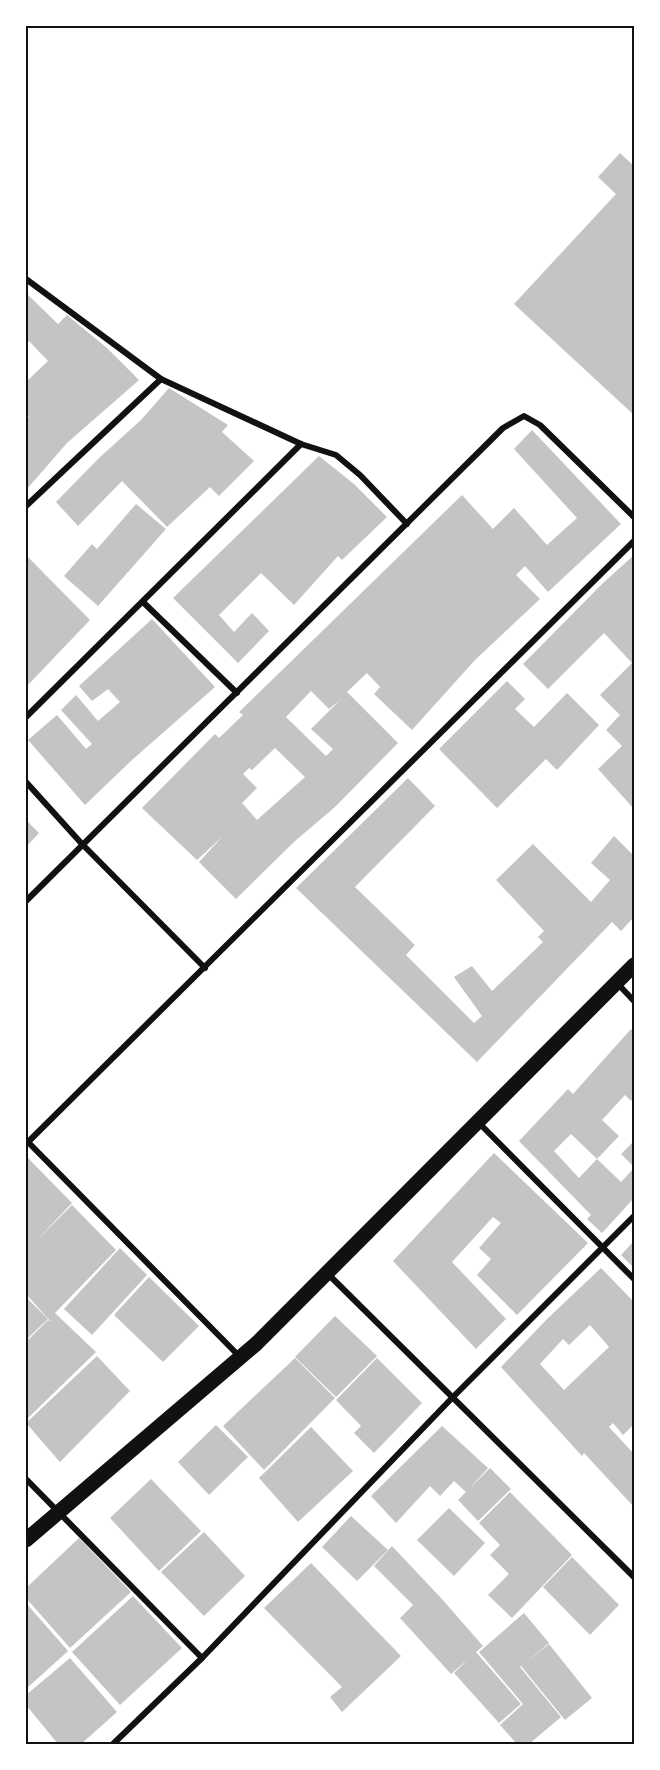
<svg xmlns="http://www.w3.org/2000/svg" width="660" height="1770" viewBox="0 0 660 1770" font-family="Raleway,sans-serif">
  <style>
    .building { fill: #c4c4c4; fill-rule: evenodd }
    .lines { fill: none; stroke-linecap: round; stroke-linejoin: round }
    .minor { stroke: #111; stroke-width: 6 }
    .primary { stroke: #111; stroke-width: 15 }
    .neatline { fill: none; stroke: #111; stroke-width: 2 }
  </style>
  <rect width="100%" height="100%" fill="#fff"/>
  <!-- building -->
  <g class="building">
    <path d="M620 153 634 166V415L514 304 616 194 598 177Z"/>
    <path d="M26 293 58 324 67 315 107 348 139 380 67 443 26 490V420L29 417 26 413V382L48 361 29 341 26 344Z"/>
    <path d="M169 388 228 425 222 432 254 461 219 496 210 487 167 527 122 481 78 526 56 502 99 458 141 420Z"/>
    <path d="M532 430 621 524 548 592 525 566 516 575 540 599 475 660 412 730 374 694 380 687 367 673 347 692 398 743 335 807 295 841 236 899 199 862 222 837 197 860 142 808 215 734 219 738 243 715 239 712 462 495 493 529 514 508 547 545 577 518 514 449ZM311 691 329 709 341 699 311 729 333 749 326 756 286 717ZM275 748 305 777 257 820 242 803 257 788 243 774 249 768 252 770Z"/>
    <path d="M319 456 354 484 387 517 342 560 338 556 294 605 261 573 219 615 234 632 252 613 269 631 238 663 173 598Z"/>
    <path d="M136 504 166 529 98 606 64 576 92 544 97 549Z"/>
    <path d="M26 555 90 620 26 687Z"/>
    <path d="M634 555V809L598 769 622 746 606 730 620 715 600 695 632 663 604 633 548 689 523 664 602 584Z"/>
    <path d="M152 619 215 687 132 760 85 805 28 740 57 715 86 749 92 744 61 710 76 695 98 721 120 702 108 689 92 701 79 686Z"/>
    <path d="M507 681 525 699 515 709 534 727 567 693 599 725 557 770 546 759 497 808 439 749Z"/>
    <path d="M408 778 435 806 355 887 415 945 406 955 474 1023 482 1016 454 977 472 966 492 991 543 942 538 937 544 931 496 880 533 844 591 902 610 880 591 863 614 836 633 855 634 853V917L621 931 612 922 477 1062 296 888Z"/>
    <path d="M26 820 39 833 26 847Z"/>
    <path d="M631 1029 634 1032V1097L631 1101 625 1095 602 1120 619 1136 597 1159 571 1134 554 1151 579 1178 597 1159 621 1182 634 1168V1198L602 1233 587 1219 591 1215 519 1141 568 1089 573 1094Z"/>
    <path d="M634 1141V1167L621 1154Z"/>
    <path d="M494 1153 588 1243 517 1315 477 1275 491 1259 479 1248 501 1223 493 1217 452 1262 506 1319 476 1349 393 1261Z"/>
    <path d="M28 1158 72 1203 36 1241 72 1205 116 1250 55 1313 96 1352 26 1420V1342L48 1320 51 1322 26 1294V1161Z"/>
    <path d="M634 1241V1268L621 1255Z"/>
    <path d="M120 1248 147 1275 92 1335 64 1309Z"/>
    <path d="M601 1268 634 1302V1424L623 1435 613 1423 609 1427 634 1454V1507L584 1453 582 1456 501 1367 547 1319ZM590 1325 609 1347 564 1390 540 1364 563 1339 569 1345Z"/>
    <path d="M149 1277 199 1326 163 1362 114 1315Z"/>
    <path d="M26 1297 48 1319 26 1340Z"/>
    <path d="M335 1316 377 1356 336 1397 295 1357Z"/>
    <path d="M97 1356 130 1391 60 1462 26 1423Z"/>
    <path d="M295 1358 335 1398 264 1470 223 1426Z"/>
    <path d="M377 1358 422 1403 374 1453 354 1433 361 1426 336 1400Z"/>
    <path d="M216 1425 248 1457 209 1495 178 1462Z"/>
    <path d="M442 1426 488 1468 469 1489 490 1468 511 1489 478 1521 458 1500 466 1492 454 1481 440 1496 430 1486 396 1523 371 1496Z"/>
    <path d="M311 1427 353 1471 298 1522 259 1478Z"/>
    <path d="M151 1479 201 1531 159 1571 110 1518Z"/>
    <path d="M510 1492 572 1555 512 1618 488 1595 509 1574 490 1555 500 1545 479 1523Z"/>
    <path d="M449 1508 485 1543 454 1576 417 1540Z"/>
    <path d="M351 1516 388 1550 357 1581 322 1547Z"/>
    <path d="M204 1532 245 1576 204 1616 161 1572Z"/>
    <path d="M79 1538 131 1592 70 1648 26 1598V1588Z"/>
    <path d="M392 1546 441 1598 483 1646 476 1652 521 1704 499 1723 454 1673 468 1659 451 1674 400 1618 413 1605 374 1566Z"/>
    <path d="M572 1557 619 1605 590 1635 543 1587Z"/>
    <path d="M311 1563 401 1656 342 1712 330 1697 342 1687 264 1608Z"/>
    <path d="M133 1596 182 1648 120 1705 72 1652Z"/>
    <path d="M26 1603 68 1651 26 1689Z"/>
    <path d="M524 1613 549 1643 525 1663 549 1644 592 1698 565 1720 521 1666 520 1667 561 1717 529 1744H517L500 1725 523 1704 479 1652Z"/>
    <path d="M70 1658 117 1712 81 1744H58L26 1705V1695Z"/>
  </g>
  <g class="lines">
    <!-- minor -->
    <g class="minor">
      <path d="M26 279 161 379 301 444 336 455 360 475 407 524"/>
      <path d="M26 506 161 379"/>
      <path d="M143 602 237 693"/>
      <path d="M26 717 301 444"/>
      <path d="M26 782 82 844 205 968"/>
      <path d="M26 901 503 428 524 416 540 425 634 517"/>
      <path d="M617 983 634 1001"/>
      <path d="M478 1122 634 1279"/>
      <path d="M26 1140 240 1357"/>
      <path d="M26 1144 634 541"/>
      <path d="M328 1274 634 1577"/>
      <path d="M26 1479 202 1658 113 1744"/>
      <path d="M202 1658 452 1398 634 1216"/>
    </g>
    <!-- primary -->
    <path class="primary" d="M26 1540 256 1344 634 965"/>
  </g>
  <!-- border -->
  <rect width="660" height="1770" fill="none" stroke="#ffffff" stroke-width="54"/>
  <rect x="27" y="27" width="606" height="1716" class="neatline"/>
</svg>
